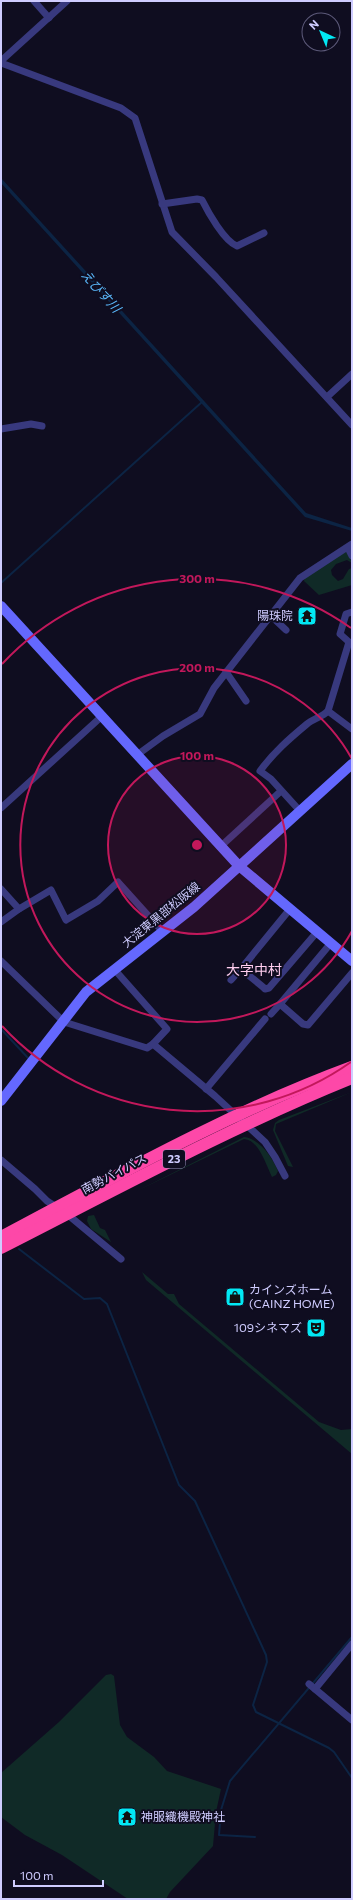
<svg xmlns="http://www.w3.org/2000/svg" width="353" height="1900" viewBox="0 0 353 1900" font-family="Commissioner,'Noto Sans JP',sans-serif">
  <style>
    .green { fill: #102a27 }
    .water { fill: #0c2444 }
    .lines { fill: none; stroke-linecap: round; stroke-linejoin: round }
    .stream { stroke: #0c2444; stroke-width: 2 }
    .street { stroke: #38397e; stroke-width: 7 }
    .secondary { stroke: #6468fe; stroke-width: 10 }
    .highway { stroke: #fd48a8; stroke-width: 12 }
    .ring { fill: none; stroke: #c2185b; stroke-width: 2 }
    .labels { text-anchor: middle; stroke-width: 4; stroke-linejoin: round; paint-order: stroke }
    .shield { fill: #0f0d20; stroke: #9593bc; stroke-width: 1 }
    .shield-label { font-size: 11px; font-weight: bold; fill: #cfccff }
    .poi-label { font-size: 12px; fill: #cfccff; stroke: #0f0d20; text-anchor: end }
    .street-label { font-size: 12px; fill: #cfccff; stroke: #0f0d20 }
    .water-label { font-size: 13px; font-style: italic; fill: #5bbafd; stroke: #0f0d20 }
    .quarter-label { font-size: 14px; fill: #ffceef; stroke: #0f0d20 }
    .centre { fill: #c2185b; stroke: #0f0d20; stroke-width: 2 }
    .ring-label { font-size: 12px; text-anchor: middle; font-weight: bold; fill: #c2185b; stroke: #0f0d20; stroke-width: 4; stroke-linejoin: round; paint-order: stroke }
  </style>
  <rect width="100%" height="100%" fill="#0f0d20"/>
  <!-- green -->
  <g class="green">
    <path d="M347 551 352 563 347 560 336 564 331 570 332 575 338 581 343 579 349 569 352 568V585L319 595 304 581 305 575Z"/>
    <path d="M352 1092 276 1124 275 1131 293 1167 288 1166 273 1130 275 1123 279 1120Z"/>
    <path d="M244 1137C260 1139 272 1157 278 1171L276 1175 272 1177C266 1165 259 1140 244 1139L135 1192Z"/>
    <path d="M94 1215 100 1228 105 1230 111 1242 91 1229 87 1221 88 1216Z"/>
    <path d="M142 1272 168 1294H174L179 1304 319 1422 341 1430 352 1429V1454L146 1280Z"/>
    <path d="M111 1674 114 1676 120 1725 127 1737 154 1757 167 1771 221 1789 216 1812 213 1846 170 1892 166 1899H128L62 1855 25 1835 1 1817V1773L59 1722 106 1675Z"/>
  </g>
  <!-- water -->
  <path class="water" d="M1 178 306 513 352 528V531L305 517 1 183Z"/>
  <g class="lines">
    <!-- stream -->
    <g class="stream">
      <path d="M1 583 202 402"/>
      <path d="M1 1029 29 1059"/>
      <path d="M19 1249 84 1299 100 1298 107 1304 179 1485 195 1501 266 1655 267 1662 253 1705 256 1712 329 1748 334 1752 352 1778"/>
      <path d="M255 1837 219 1835 221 1810 230 1781 352 1637"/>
    </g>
    <!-- street -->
    <g class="street">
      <path d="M34 1 49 18"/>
      <path d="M1 61 67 1"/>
      <path d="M1 63 121 108 135 118 172 232 216 277 352 425"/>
      <path d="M162 204 197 199 202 200C208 212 224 241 237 246L264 233"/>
      <path d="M327 397 352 374"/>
      <path d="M1 429 31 424 42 426"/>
      <path d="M348 548 352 556"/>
      <path d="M270 615 286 630"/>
      <path d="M226 672 246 701"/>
      <path d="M328 711 352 729"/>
      <path d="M137 755 163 736 200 714 214 688 300 578 352 544"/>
      <path d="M1 808 101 717"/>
      <path d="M300 811 271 779 260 771C274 752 289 739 307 724 313 719 322 717 328 711L349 642 340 634 346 614 352 612"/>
      <path d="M220 847 281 791"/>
      <path d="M1 889 19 909"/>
      <path d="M290 909 241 969 263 987 265 989 269 988 317 932"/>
      <path d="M1 922 19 909 51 890 66 920 98 901 118 882 163 932"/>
      <path d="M331 943 280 1004 303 1024 308 1025 352 973"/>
      <path d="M1 961 64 1022 147 1048 153 1044 167 1029 114 969"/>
      <path d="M231 980 241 969"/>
      <path d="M271 1014 280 1004"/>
      <path d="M153 1044 215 1096 265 1142 275 1157 285 1176"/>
      <path d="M206 1089 265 1019"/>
      <path d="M1 1160 35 1189 47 1201 67 1214 121 1259"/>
      <path d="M309 1684 352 1720"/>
      <path d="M315 1689 352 1644"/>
    </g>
    <!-- secondary -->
    <g class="secondary">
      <path d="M1 606 239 866 352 961"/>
      <path d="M1 1101 86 992 194 907 352 764"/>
    </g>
    <!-- highway -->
    <g class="highway">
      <path d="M1 1237C116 1176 230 1112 352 1067"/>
      <path d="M1 1248C117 1189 231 1127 352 1078"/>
    </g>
  </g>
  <!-- distance rings -->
  <circle cx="197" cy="845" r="89" fill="#c2185b" fill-opacity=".12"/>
  <g class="ring">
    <circle cx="197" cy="845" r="89"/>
    <path d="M352 931A177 177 0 1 1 352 759"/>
    <path d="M351 1062A266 266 0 0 1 2 1026M2 664A266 266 0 0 1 351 628"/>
  </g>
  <!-- icons -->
  <defs>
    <g id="temple-square" transform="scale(1)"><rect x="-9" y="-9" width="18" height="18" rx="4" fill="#02e8f4" stroke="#0f0d20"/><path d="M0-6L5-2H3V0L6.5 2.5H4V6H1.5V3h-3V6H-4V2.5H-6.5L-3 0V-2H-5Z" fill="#111"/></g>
    <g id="shop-square" transform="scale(1)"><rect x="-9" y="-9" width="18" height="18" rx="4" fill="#02e8f4" stroke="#0f0d20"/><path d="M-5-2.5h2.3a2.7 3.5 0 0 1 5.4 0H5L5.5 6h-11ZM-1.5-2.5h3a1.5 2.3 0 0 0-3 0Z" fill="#111"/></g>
    <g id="theatre-square" transform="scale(1)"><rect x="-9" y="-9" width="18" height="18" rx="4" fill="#02e8f4" stroke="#0f0d20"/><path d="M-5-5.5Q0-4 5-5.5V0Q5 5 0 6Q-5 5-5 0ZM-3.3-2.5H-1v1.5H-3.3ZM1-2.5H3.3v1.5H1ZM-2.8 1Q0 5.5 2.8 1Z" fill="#111"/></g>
  </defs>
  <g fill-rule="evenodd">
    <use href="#temple-square" x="307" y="616"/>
    <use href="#shop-square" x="235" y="1297"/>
    <use href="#theatre-square" x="316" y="1328"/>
    <use href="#temple-square" x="127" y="1817"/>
  </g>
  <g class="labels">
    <!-- shield labels -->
    <rect class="shield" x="163" y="1150" width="22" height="18" rx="3"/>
    <g class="shield-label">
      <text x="174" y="1163">23</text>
    </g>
    <!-- poi labels -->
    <g class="poi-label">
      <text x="293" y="620">陽珠院</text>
      <text x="249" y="1294" text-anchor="start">カインズホーム<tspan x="249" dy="14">(CAINZ HOME)</tspan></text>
      <text x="302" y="1332">109シネマズ</text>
      <text x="141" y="1821" text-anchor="start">神服織機殿神社</text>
    </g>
    <!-- street labels -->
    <g class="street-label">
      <text transform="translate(161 915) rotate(-39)" y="4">大淀東黒部松阪線</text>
      <text transform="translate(114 1174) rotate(-28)" y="4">南勢バイパス</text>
    </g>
    <!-- water labels -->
    <g class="water-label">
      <text transform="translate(101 291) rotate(48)" y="5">えびす川</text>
    </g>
    <!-- quarter labels -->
    <g class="quarter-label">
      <text x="254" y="975">大字中村</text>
    </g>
  </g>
  <circle cx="197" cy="845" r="6" class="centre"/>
  <g class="ring-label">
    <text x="197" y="583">300 m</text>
    <text x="197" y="672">200 m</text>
    <text x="197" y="760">100 m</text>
  </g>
  <!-- border -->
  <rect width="353" height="1900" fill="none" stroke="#cfccff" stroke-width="4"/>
  <!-- north arrow -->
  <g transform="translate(321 32) rotate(316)"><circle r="19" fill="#0f0d20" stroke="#5c5979"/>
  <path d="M0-3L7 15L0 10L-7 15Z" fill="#02e8f4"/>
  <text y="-6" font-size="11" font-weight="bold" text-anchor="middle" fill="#cfccff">N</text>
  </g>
  <!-- scale -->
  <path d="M14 1880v6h89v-6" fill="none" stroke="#cfccff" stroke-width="2"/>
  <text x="20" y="1880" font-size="12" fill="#cfccff" stroke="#0f0d20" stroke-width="3" paint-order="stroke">100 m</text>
</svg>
